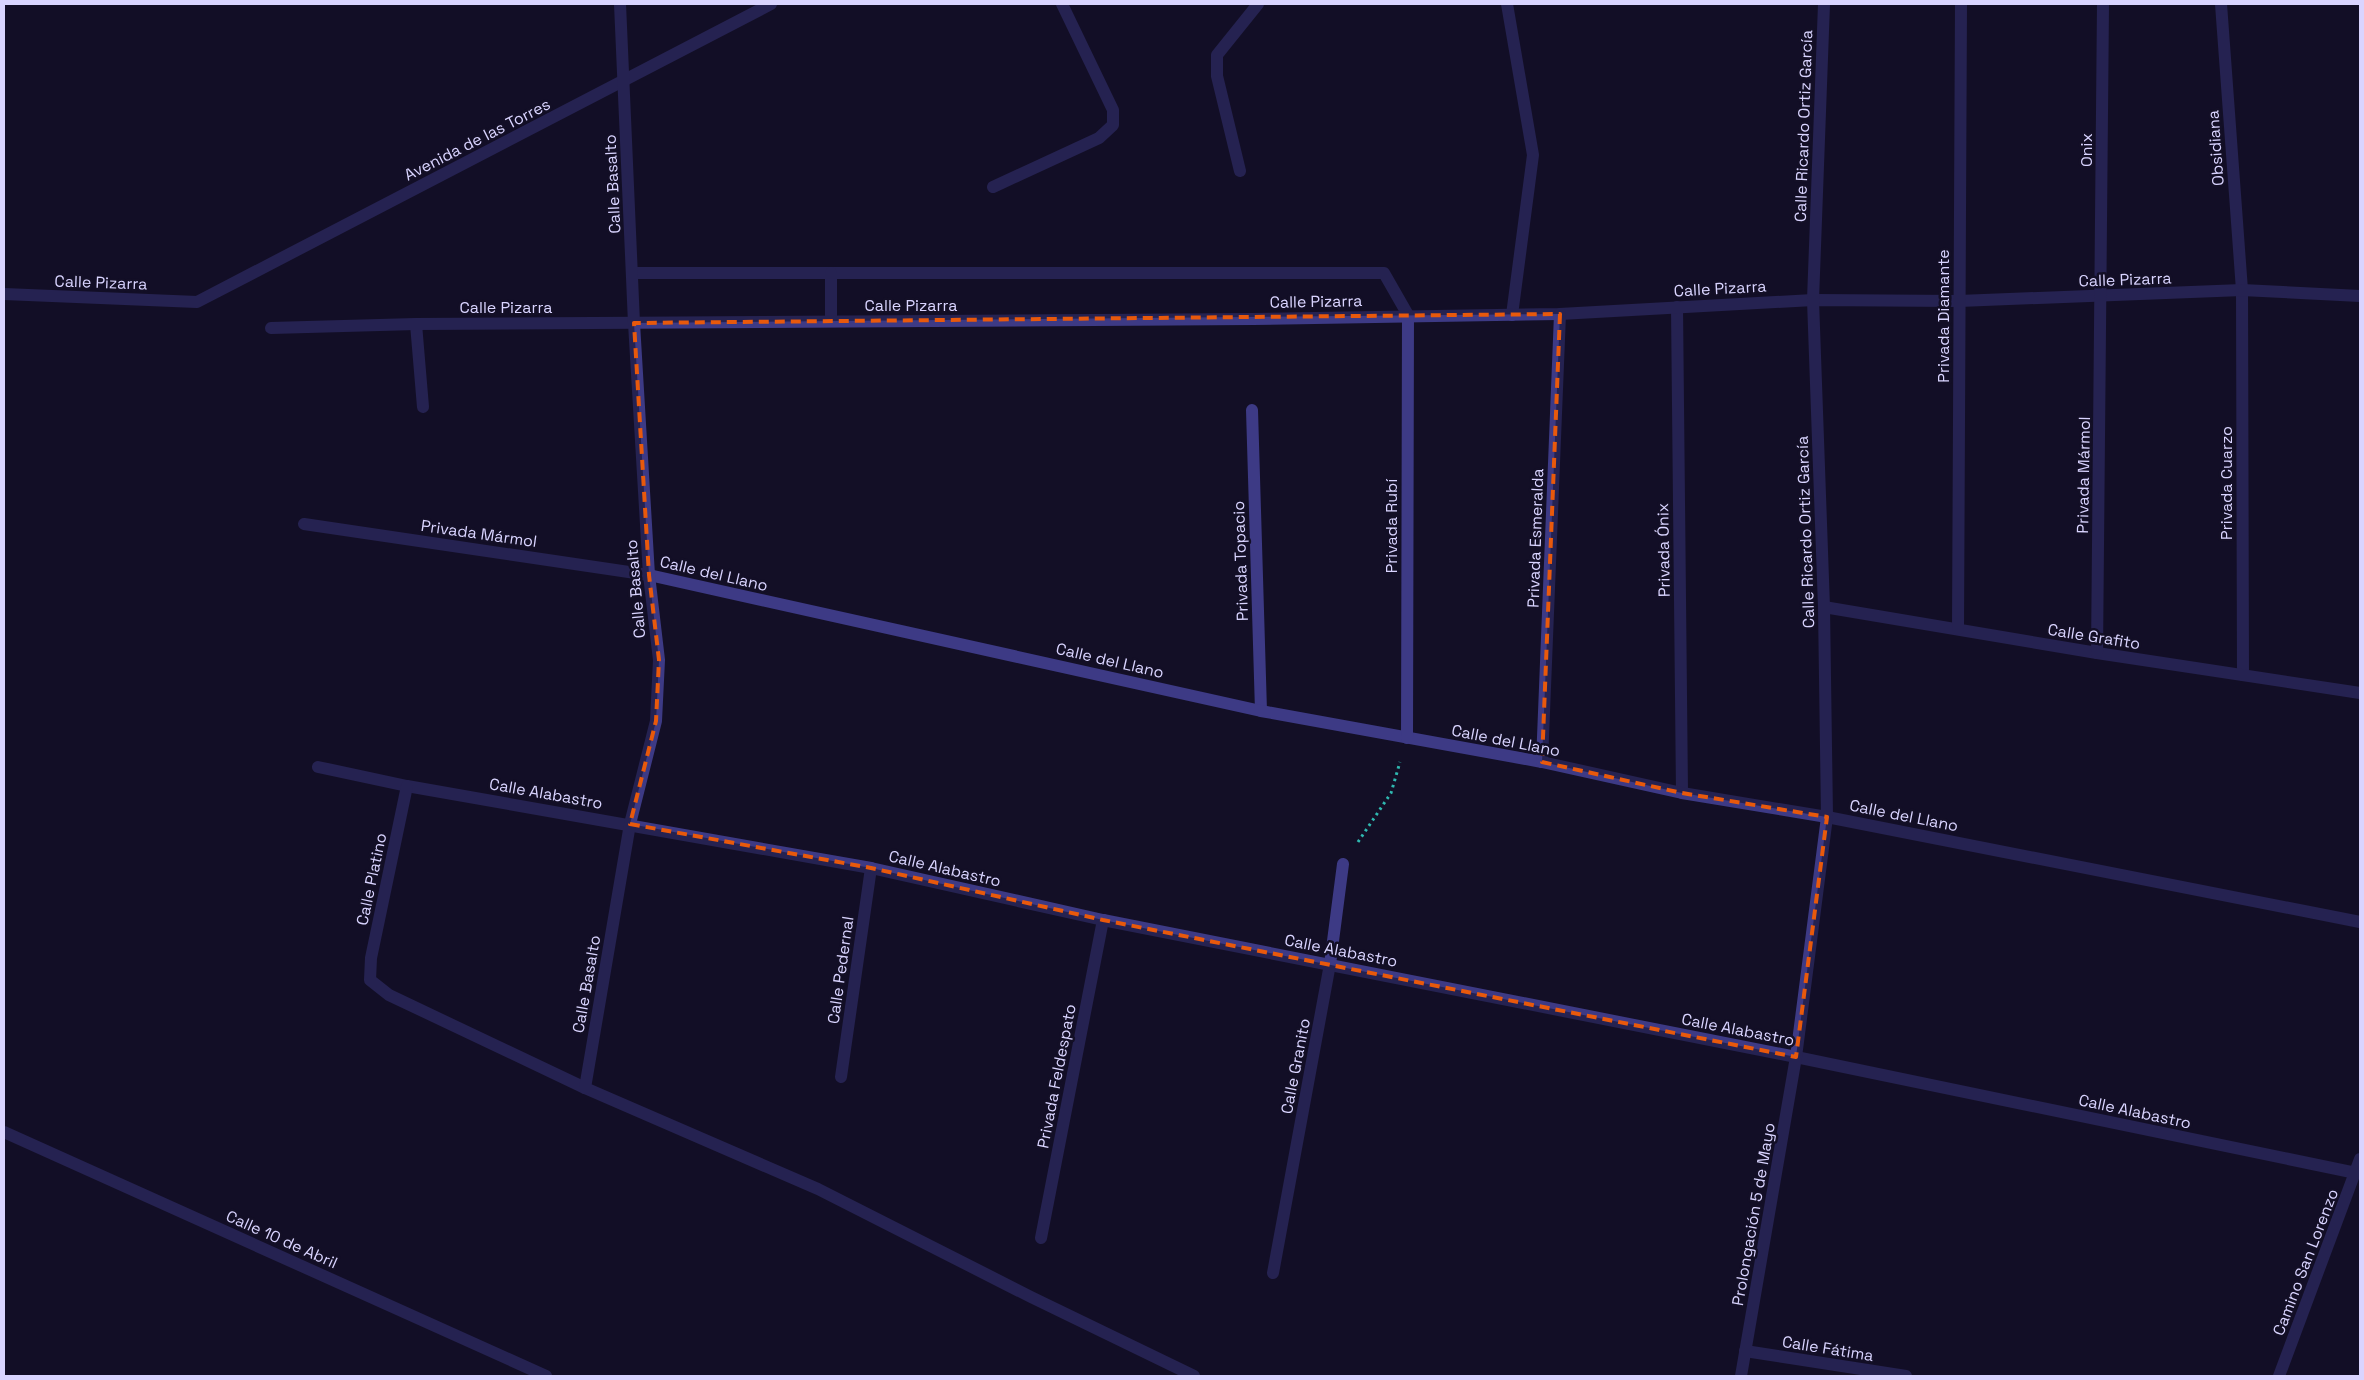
<svg xmlns="http://www.w3.org/2000/svg" width="2364" height="1380" viewBox="0 0 2364 1380" font-family="'Space Grotesk',sans-serif">
  <style>
    .lines { fill: none; stroke-linecap: round; stroke-linejoin: round }
    .path { stroke: #2fb8b0; stroke-width: 3; stroke-dasharray: 2.5 4; stroke-linecap: butt }
    .service { stroke: #3d3a85; stroke-width: 12 }
    .minor { stroke: #3d3a85; stroke-width: 12 }
    .marked { fill: none; stroke: #e8590c; stroke-width: 4; stroke-dasharray: 10 6; stroke-linejoin: round }
    .labels { text-anchor: middle; stroke-width: 5; stroke-linejoin: round; paint-order: stroke }
    .street-label { font-size: 16px; fill: #d9d4ff; stroke: #130f26 }
  </style>
  <rect width="100%" height="100%" fill="#130f26"/>
  <g class="lines">
    <!-- path -->
    <path class="path" d="M1358 842 1391 793 1400 762"/>
    <!-- service -->
    <g class="service">
      <path d="M1240 171 1217 76V55L1258 4"/>
      <path d="M993 187 1099 138 1113 125V110L1062 4"/>
      <path d="M632 273H1384L1408 315"/>
      <path d="M831 321V273"/>
    </g>
    <!-- minor -->
    <g class="minor">
      <path d="M1507 4 1533 155 1512 315"/>
      <path d="M2221 4 2242 290 2243 675"/>
      <path d="M4 294 197 302 771 4"/>
      <path d="M1677 307 1682 793"/>
      <path d="M416 324 423 407"/>
      <path d="M271 328 416 324 1253 319 1560 314 1813 300 1959 301 2242 290 2360 296"/>
      <path d="M1252 410 1261 711"/>
      <path d="M304 524 649 575 1261 711 1542 762 1682 793 1827 817 2360 922"/>
      <path d="M1824 607 2097 653 2360 693"/>
      <path d="M1958 629 1961 4"/>
      <path d="M2097 653 2103 4"/>
      <path d="M1407 738 1408 315"/>
      <path d="M1542 762 1560 314"/>
      <path d="M318 767 407 786 871 868 1103 920 1796 1057 2356 1173"/>
      <path d="M407 786 371 958 370 980 389 995 585 1088 818 1189 1031 1297 1194 1376"/>
      <path d="M841 1077 871 868"/>
      <path d="M585 1088 630 824 656 721 659 660 649 575 634 323 620 4"/>
      <path d="M4 1132 546 1376"/>
      <path d="M1041 1238 1103 920"/>
      <path d="M1273 1273 1330 964 1343 864"/>
      <path d="M1745 1351 1906 1376"/>
      <path d="M1741 1376 1796 1057 1827 817 1824 607 1813 300 1824 4"/>
      <path d="M2279 1376 2360 1159"/>
    </g>
  </g>
  <!-- marked area -->
  <path d="M0 0H2364V1380H0ZM1560 314 1542 762 1682 793 1827 817 1796 1057 1103 920 871 868 630 824 656 721 659 660 649 575 634 323Z" fill="#130f26" fill-opacity=".55" fill-rule="evenodd"/>
  <path class="marked" d="M1560 314 1542 762 1682 793 1827 817 1796 1057 1103 920 871 868 630 824 656 721 659 660 649 575 634 323Z"/>
  <g class="labels">
    <!-- street labels -->
    <g class="street-label">
      <text transform="translate(1803 126) rotate(-88)" y="6">Calle Ricardo Ortiz García</text>
      <text transform="translate(477 139) rotate(-27)" y="6">Avenida de las Torres</text>
      <text transform="translate(2215 148) rotate(-94)" y="6">Obsidiana</text>
      <text transform="translate(2086 150) rotate(-90)" y="6">Onix</text>
      <text transform="translate(612 184) rotate(-93)" y="6">Calle Basalto</text>
      <text transform="translate(2125 279) rotate(-2)" y="6">Calle Pizarra</text>
      <text transform="translate(101 282) rotate(2)" y="6">Calle Pizarra</text>
      <text transform="translate(1720 288) rotate(-3)" y="6">Calle Pizarra</text>
      <text transform="translate(1316 301) rotate(-1)" y="6">Calle Pizarra</text>
      <text x="911" y="311">Calle Pizarra</text>
      <text x="506" y="313">Calle Pizarra</text>
      <text transform="translate(1943 316) rotate(-90)" y="6">Privada Diamante</text>
      <text transform="translate(2083 475) rotate(-89)" y="6">Privada Mármol</text>
      <text transform="translate(2226 483) rotate(-90)" y="6">Privada Cuarzo</text>
      <text transform="translate(1391 526) rotate(-90)" y="6">Privada Rubí</text>
      <text transform="translate(1805 532) rotate(-92)" y="6">Calle Ricardo Ortiz García</text>
      <text transform="translate(479 533) rotate(8)" y="6">Privada Mármol</text>
      <text transform="translate(1535 538) rotate(-88)" y="6">Privada Esmeralda</text>
      <text transform="translate(1663 550) rotate(-91)" y="6">Privada Ónix</text>
      <text transform="translate(1240 561) rotate(-92)" y="6">Privada Topacio</text>
      <text transform="translate(714 573) rotate(13)" y="6">Calle del Llano</text>
      <text transform="translate(635 589) rotate(-95)" y="6">Calle Basalto</text>
      <text transform="translate(2094 636) rotate(9)" y="6">Calle Grafito</text>
      <text transform="translate(1110 660) rotate(13)" y="6">Calle del Llano</text>
      <text transform="translate(1506 740) rotate(11)" y="6">Calle del Llano</text>
      <text transform="translate(546 793) rotate(10)" y="6">Calle Alabastro</text>
      <text transform="translate(1904 815) rotate(11)" y="6">Calle del Llano</text>
      <text transform="translate(945 868) rotate(13)" y="6">Calle Alabastro</text>
      <text transform="translate(371 879) rotate(-78)" y="6">Calle Platino</text>
      <text transform="translate(1341 950) rotate(11)" y="6">Calle Alabastro</text>
      <text transform="translate(840 970) rotate(-82)" y="6">Calle Pedernal</text>
      <text transform="translate(586 984) rotate(-80)" y="6">Calle Basalto</text>
      <text transform="translate(1738 1029) rotate(11)" y="6">Calle Alabastro</text>
      <text transform="translate(1295 1066) rotate(-79)" y="6">Calle Granito</text>
      <text transform="translate(1056 1076) rotate(-79)" y="6">Privada Feldespato</text>
      <text transform="translate(2135 1111) rotate(12)" y="6">Calle Alabastro</text>
      <text transform="translate(1753 1214) rotate(-80)" y="6">Prolongación 5 de Mayo</text>
      <text transform="translate(282 1239) rotate(24)" y="6">Calle 10 de Abril</text>
      <text transform="translate(2305 1262) rotate(-69)" y="6">Camino San Lorenzo</text>
      <text transform="translate(1828 1348) rotate(9)" y="6">Calle Fátima</text>
    </g>
  </g>
  <!-- border -->
  <rect width="2364" height="1380" fill="none" stroke="#d9d4ff" stroke-width="10"/>
</svg>
